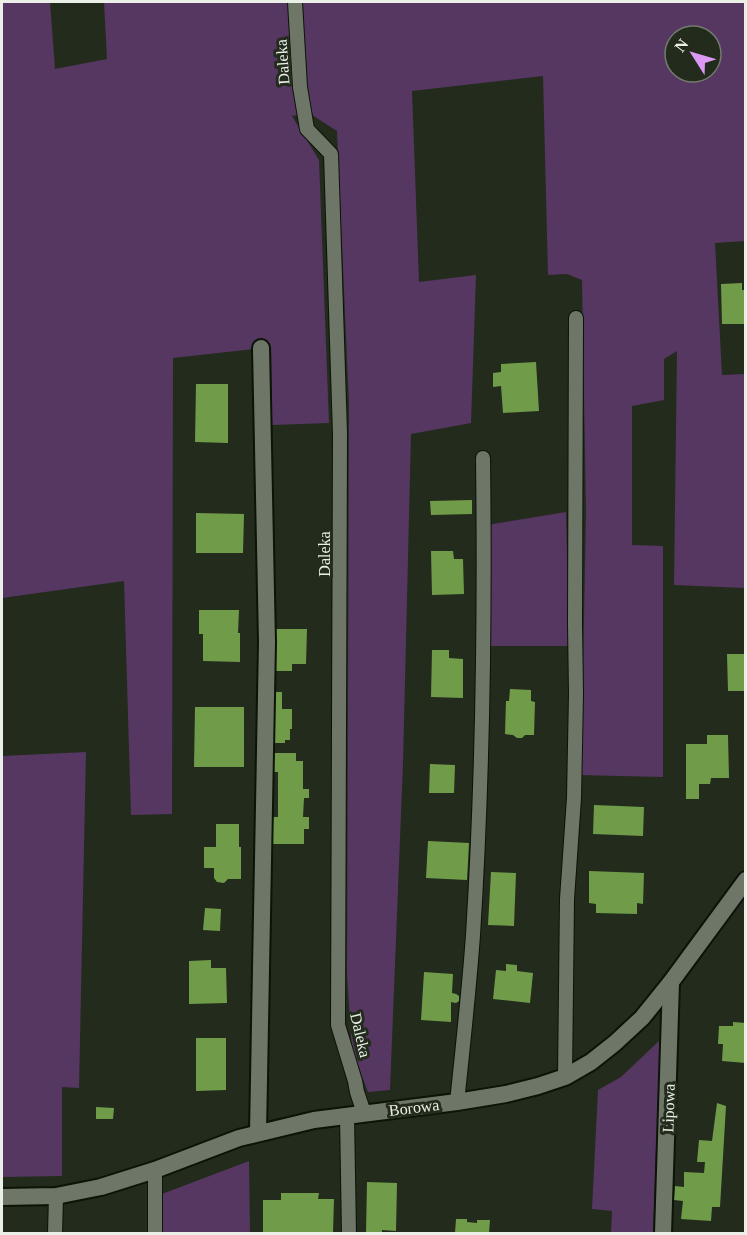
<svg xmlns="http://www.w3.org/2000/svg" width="747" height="1235" viewBox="0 0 747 1235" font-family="'Times New Roman',serif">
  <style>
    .green { fill: #563761; fill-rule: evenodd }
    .building { fill: #709c4a }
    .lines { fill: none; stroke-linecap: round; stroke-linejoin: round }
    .service-casing { stroke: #0c1307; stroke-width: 16 }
    .minor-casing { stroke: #0c1307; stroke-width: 20 }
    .service { stroke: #6e7767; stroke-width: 14 }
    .minor { stroke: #6e7767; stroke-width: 16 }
    .labels { text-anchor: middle; stroke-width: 6; stroke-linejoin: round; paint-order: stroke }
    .street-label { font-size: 16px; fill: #eaf0e7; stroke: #232b1d }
  </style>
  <rect width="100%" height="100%" fill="#232b1d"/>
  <!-- green -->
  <g class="green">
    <path d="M2 2H50L55 69 107 59 104 2H745V241L715 243 722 375 745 374V588L674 585 677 351 664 359V400L632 406V545L663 546V777L579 775 583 672 586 512 582 280 567 274 548 275 543 76 412 91 419 282 476 275 471 423 411 434 403 763 390 1090 368 1092 352 1051 347 974 349 404 337 131 309 113 292 116 319 160 329 423 272 425 271 347 173 358 172 814 131 815 124 581 2 598ZM675 36H711V72H675Z"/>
    <path d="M566 512 569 646H487V525Z"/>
    <path d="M86 752 79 1088 62 1087V1176L2 1177V755V756Z"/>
    <path d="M660 1040 653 1233H611L612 1211 592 1209 598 1090 621 1077Z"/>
    <path d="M249 1161 250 1233 161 1234 162 1194Z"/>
  </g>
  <!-- building -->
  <g class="building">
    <path d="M742 283V290H746V324H722L721 284Z"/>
    <path d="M536 362 539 411 503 413 501 386 493 387V373L501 372V364Z"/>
    <path d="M196 384H228V443L195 442Z"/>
    <path d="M472 500V514L431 515 430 501Z"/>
    <path d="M196 513 244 514 243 553H196Z"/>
    <path d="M431 551H453L454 559H463L464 594 432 595Z"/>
    <path d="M199 610H239L238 633H240V662L203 661V634H199Z"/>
    <path d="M273 629H307L306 664H292V671H273Z"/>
    <path d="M432 650H449V658L463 659V698L431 697Z"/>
    <path d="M727 654H746V691H728Z"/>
    <path d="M510 689 531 690V701L535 702 534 735H525L522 738H517L513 735 505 734 506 701H509Z"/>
    <path d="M273 692H282V709H292V729H290V740H285V743H272Z"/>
    <path d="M195 707H244V767H194Z"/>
    <path d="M707 735H728L729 778H711L710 784H699V799H686V744H707Z"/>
    <path d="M272 753H296V761H303V789H309V798H304L303 817H309V829H304V844H272V817H278V772H272Z"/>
    <path d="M430 764 455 765 454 793H429Z"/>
    <path d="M594 805 644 807 643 836 593 834Z"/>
    <path d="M216 824H239V847H241V879H228L224 883 217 882 214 878V868H204V847H216Z"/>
    <path d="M428 841 469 843 467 880 426 878Z"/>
    <path d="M589 871 644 873 643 904 637 903V914L596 913V904L589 903Z"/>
    <path d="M491 872 516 873 514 926 488 925Z"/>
    <path d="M205 908 221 909 220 931 203 930Z"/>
    <path d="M211 960V968H226L227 1003 189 1004V961Z"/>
    <path d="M506 964 517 965V971L533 973 530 1003 493 999 496 970 506 971Z"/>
    <path d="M424 972 453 974 452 993 456 994 459 996V1001L456 1003 451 1002V1022L421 1020Z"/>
    <path d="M733 1022 746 1023V1063L722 1061 723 1044H718L719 1026H733Z"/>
    <path d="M196 1038H226V1090L196 1091Z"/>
    <path d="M717 1103 726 1106 720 1207H712L711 1221 681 1219 683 1201 674 1200 675 1186 684 1187V1172L704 1173 705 1162H697L699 1140 712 1141Z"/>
    <path d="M96 1107 114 1108 113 1119H96Z"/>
    <path d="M367 1182 397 1183 396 1231 382 1230V1233H366Z"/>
    <path d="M281 1193H319L318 1199H334L333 1233H263V1200H281Z"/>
    <path d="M456 1219H467V1222L477 1223V1220H490L489 1233H455Z"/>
  </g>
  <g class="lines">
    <!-- service casing -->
    <g class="service-casing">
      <g id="service">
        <path d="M295 2 300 87 307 129 331 154 340 434 338 1025 355 1081 357 1092 364 1113"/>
        <path d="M565 1077 567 899 574 798 576 694 575 624 576 318"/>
        <path d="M457 1102C463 1046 469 991 473 935 483 776 485 617 483 458"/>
        <path d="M347 1115 349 1234"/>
        <path d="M55 1234 56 1196"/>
        <path d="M155 1234V1170"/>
      </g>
    </g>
    <!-- minor casing -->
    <g class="minor-casing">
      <g id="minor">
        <path d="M258 1133 267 642 261 348"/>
        <path d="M2 1197 56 1196 101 1187 155 1170 239 1138 314 1120 457 1102 506 1094 538 1086 565 1077 591 1062 615 1043 642 1018 671 982 746 880"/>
        <path d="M663 1234 671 982"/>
      </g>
    </g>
    <!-- service -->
    <use href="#service" class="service"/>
    <!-- minor -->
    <use href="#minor" class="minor"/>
  </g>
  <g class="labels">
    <!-- street labels -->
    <g class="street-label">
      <text transform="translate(282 62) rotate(-94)" y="6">Daleka</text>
      <text transform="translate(324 554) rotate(-90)" y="6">Daleka</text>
      <text transform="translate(361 1035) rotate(77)" y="6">Daleka</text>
      <text transform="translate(414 1107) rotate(-7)" y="6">Borowa</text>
      <text transform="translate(668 1108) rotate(-88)" y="6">Lipowa</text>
    </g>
  </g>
  <!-- border -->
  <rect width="747" height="1235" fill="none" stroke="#eaf0e7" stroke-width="6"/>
  <!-- north arrow -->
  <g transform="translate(693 54) rotate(307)"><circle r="28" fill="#232b1d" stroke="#737a6e" stroke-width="1.5"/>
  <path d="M0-4.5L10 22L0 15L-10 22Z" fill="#dc99f4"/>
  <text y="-9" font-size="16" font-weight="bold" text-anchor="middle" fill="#eaf0e7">N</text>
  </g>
</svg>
